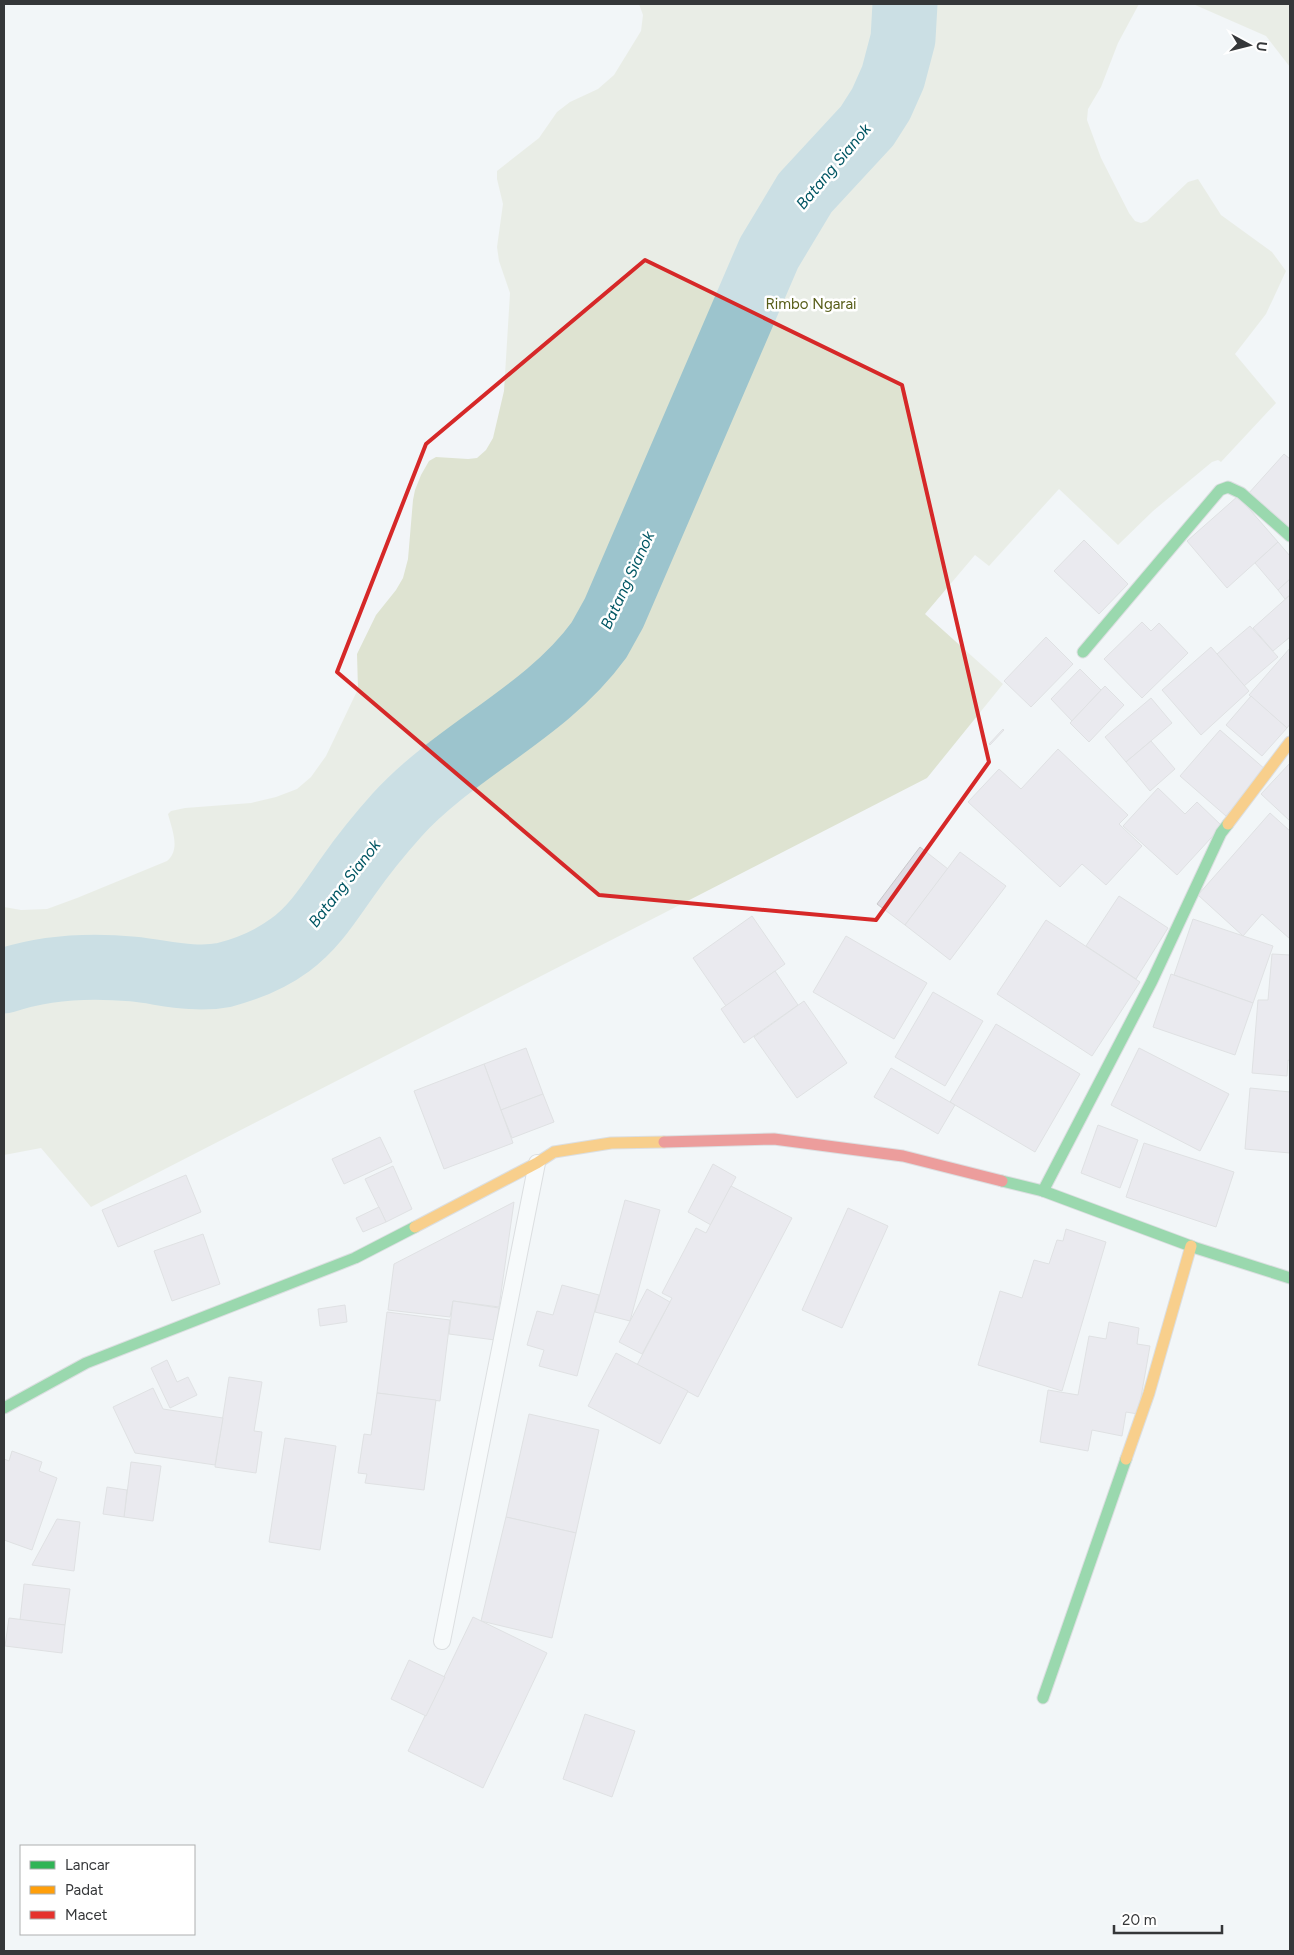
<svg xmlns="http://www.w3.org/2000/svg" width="1294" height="1955" viewBox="0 0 1294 1955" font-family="Figtree,sans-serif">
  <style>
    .green { fill: #dee3d1 }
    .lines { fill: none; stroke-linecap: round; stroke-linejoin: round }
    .river { stroke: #9cc4cd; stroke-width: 65 }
    .building { fill: #e0dce4; stroke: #c8c8ca }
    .lane-casing { stroke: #c0c3c5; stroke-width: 18 }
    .fast-casing { stroke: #c0c3c5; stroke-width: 13 }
    .slow-casing { stroke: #c0c3c5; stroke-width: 13 }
    .jam-casing { stroke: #c0c3c5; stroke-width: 13 }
    .lane { stroke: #fdfefe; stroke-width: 16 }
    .fast { stroke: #30b455; stroke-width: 11 }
    .slow { stroke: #ff9f0a; stroke-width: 11 }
    .jam { stroke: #e5322d; stroke-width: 11 }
    .marked { fill: none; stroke: #d62828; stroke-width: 4; stroke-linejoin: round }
    .labels { text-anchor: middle; stroke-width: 5; stroke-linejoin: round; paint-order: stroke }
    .park-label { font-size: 15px; fill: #575d18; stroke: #fff }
    .water-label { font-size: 16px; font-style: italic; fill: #005663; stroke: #fff }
  </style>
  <rect width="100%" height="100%" fill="#f2f5f8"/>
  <!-- green -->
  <g class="green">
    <path d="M639 4H1139L1118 43 1101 87 1088 109 1087 120 1101 158 1129 213 1135 221 1141 223 1147 221 1188 182 1198 179 1221 215 1272 252 1286 271 1266 314 1235 354 1276 403 1221 462 1218 460 1212 462 1153 511 1118 545 1059 489 989 566 975 555 925 614 1003 684 927 778 91 1207 41 1148 4 1155V907L21 910 47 909 77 898 167 861C181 849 172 830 168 814L171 811 185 808 251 803 276 797 297 789 311 777 326 756 358 689 357 654 376 615 396 590 403 578 408 559 413 500 415 490 421 475 429 461 436 457 468 459 477 458 486 450 493 438 504 391 510 293 499 261 497 247 503 204 497 179V171L539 138 557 112 570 102 598 89 614 75 641 31 643 15Z"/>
    <path d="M1193 4H1290V67L1266 36Z"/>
  </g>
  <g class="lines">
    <!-- river -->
    <path class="river" d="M4 981C45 967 90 965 133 969 163 972 193 981 224 975 247 969 271 959 290 945 315 927 331 900 349 875 363 855 380 834 397 815 457 749 546 713 599 640 604 631 609 622 614 613L769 253 805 193 867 126 881 104 893 77 903 39 905 4"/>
  </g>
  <!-- building -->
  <g class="building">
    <path d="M1284 454 1290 459V534L1248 494Z"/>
    <path d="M1238 496 1278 542 1227 588 1187 541Z"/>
    <path d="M1084 540 1128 584 1099 614 1054 571Z"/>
    <path d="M1278 542 1290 556V579L1278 590 1255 563Z"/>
    <path d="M1290 579V595L1285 599 1278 590Z"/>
    <path d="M1290 595V637L1273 651 1253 628Z"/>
    <path d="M1142 622 1151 631 1159 623 1188 653 1142 698 1104 659Z"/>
    <path d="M1250 626 1278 657 1244 686 1217 654Z"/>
    <path d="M1046 637 1073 664 1031 707 1004 681Z"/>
    <path d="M1211 647 1249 691 1201 735 1162 690Z"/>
    <path d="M1290 648V724L1287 728 1249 695Z"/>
    <path d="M1080 669 1101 690 1072 721 1051 699Z"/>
    <path d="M1105 686 1124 705 1089 742 1070 723Z"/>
    <path d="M1251 696 1287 728 1262 756 1226 725Z"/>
    <path d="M1151 698 1172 723 1126 762 1105 737Z"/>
    <path d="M1003 729 1004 730 990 745 989 744Z"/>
    <path d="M1220 730 1266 770 1226 816 1180 776Z"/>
    <path d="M1151 741 1175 769 1150 791 1126 762Z"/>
    <path d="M1058 749 1128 815 1119 824 1142 846 1106 885 1082 864 1060 887 968 802 999 769 1021 789Z"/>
    <path d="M1290 763V821L1261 794Z"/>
    <path d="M1158 788 1185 814 1197 802 1222 826 1177 875 1123 826Z"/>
    <path d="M1270 813 1290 831V939L1262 914 1243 936 1198 895Z"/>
    <path d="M920 847 948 869 905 925 877 904Z"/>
    <path d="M960 852 1006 886 950 960 905 925Z"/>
    <path d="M1119 896 1168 928 1136 979 1086 946Z"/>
    <path d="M752 916 785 964 726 1006 693 958Z"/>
    <path d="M1193 919 1273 946 1253 1003 1174 975Z"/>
    <path d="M1046 920 1140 982 1092 1056 997 994Z"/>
    <path d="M846 936 927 983 894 1039 813 992Z"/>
    <path d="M1272 954 1290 955V1061L1288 1060 1287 1076 1252 1073 1258 1000H1268Z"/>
    <path d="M775 971 798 1005 744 1043 721 1009Z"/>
    <path d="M1171 974 1253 1003 1235 1055 1153 1027Z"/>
    <path d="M933 992 983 1021 945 1086 895 1057Z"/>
    <path d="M804 1001 847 1063 797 1098 754 1037Z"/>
    <path d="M996 1024 1080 1074 1035 1152 950 1102Z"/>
    <path d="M526 1048 543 1094 501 1110 484 1064Z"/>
    <path d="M1139 1048 1229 1094 1200 1151 1111 1105Z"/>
    <path d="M484 1064 513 1143 444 1169 414 1091Z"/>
    <path d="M891 1068 955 1105 938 1134 874 1097Z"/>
    <path d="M1250 1088 1290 1092V1153L1245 1149Z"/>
    <path d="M543 1094 554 1122 512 1138 501 1110Z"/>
    <path d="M1098 1125 1138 1140 1120 1188 1081 1173Z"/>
    <path d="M380 1137 392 1162 344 1184 332 1159Z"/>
    <path d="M1144 1143 1234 1172 1216 1227 1126 1197Z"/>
    <path d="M713 1164 736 1177 711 1225 688 1212Z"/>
    <path d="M393 1166 412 1209 386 1222 365 1179Z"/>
    <path d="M186 1175 201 1212 118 1247 102 1210Z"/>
    <path d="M731 1186 792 1218 698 1397 637 1365 672 1298 662 1293 696 1228 706 1233Z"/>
    <path d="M625 1200 660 1210 630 1321 595 1312Z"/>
    <path d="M514 1202 499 1307 453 1301 450 1317 388 1310 394 1264Z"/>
    <path d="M379 1207 386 1222 363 1232 356 1218Z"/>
    <path d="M848 1208 888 1226 842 1328 802 1310Z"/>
    <path d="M1066 1229 1106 1242 1062 1391 978 1365 1000 1291 1022 1298 1034 1260 1049 1264 1057 1240 1063 1241Z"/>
    <path d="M203 1234 220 1284 172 1301 154 1251Z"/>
    <path d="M562 1285 599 1295 577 1376 539 1366 544 1350 527 1345 537 1311 553 1315Z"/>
    <path d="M647 1289 670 1302 642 1354 619 1342Z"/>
    <path d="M453 1301 499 1308 495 1340 449 1334Z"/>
    <path d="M345 1305 347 1322 320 1326 318 1309Z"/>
    <path d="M387 1312 450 1320 440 1401 377 1393Z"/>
    <path d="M1109 1322 1139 1328 1137 1344 1150 1346 1138 1414 1126 1412 1122 1436 1092 1430 1088 1451 1040 1442 1048 1390 1078 1395 1089 1336 1106 1339Z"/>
    <path d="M616 1353 688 1391 660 1444 588 1406Z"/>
    <path d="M167 1360 177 1382 188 1377 197 1395 170 1408 151 1368Z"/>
    <path d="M229 1377 262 1382 254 1431 262 1432 256 1473 215 1467Z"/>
    <path d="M153 1388 163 1409 223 1418 215 1465 135 1453 113 1407Z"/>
    <path d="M377 1393 436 1400 424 1490 365 1483 367 1474 358 1473 364 1434 371 1435Z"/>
    <path d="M529 1414 599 1430 576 1533 506 1517Z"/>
    <path d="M285 1438 336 1446 320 1550 269 1542Z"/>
    <path d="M12 1451 42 1462 39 1471 57 1478 32 1550 4 1540V1459L9 1461Z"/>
    <path d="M131 1462 161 1466 153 1521 124 1517Z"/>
    <path d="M107 1487 127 1490 124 1517 103 1514Z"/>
    <path d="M506 1517 576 1533 552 1638 481 1621Z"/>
    <path d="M57 1519 80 1522 74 1571 32 1565Z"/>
    <path d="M24 1584 70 1589 65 1625 20 1620Z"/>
    <path d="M473 1617 547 1653 483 1788 408 1751Z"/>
    <path d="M9 1618 65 1625 62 1653 5 1646Z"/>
    <path d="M409 1660 445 1677 426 1716 391 1699Z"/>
    <path d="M585 1714 635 1731 612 1797 563 1779Z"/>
  </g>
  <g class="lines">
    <!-- lane casing -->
    <g class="lane-casing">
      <path id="lane" d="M442 1641 537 1163"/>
    </g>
    <!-- fast casing -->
    <g class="fast-casing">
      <g id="fast">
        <path d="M1083 652 1220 490 1228 487 1241 493 1290 536"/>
        <path d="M1002 1181 1043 1191 1196 1248 1290 1278"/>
        <path d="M1043 1191 1152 981 1221 833 1228 824"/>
        <path d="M4 1408 86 1363 355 1258 415 1227"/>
        <path d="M1043 1698 1126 1459"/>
      </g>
    </g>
    <!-- slow casing -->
    <g class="slow-casing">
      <g id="slow">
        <path d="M1228 824 1290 742"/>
        <path d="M415 1227 537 1163 554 1152 611 1143 664 1142"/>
        <path d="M1126 1459 1149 1393 1191 1246"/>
      </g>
    </g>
    <!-- jam casing -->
    <g class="jam-casing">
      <path id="jam" d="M664 1142 774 1139 903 1156 1002 1181"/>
    </g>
    <!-- lane -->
    <use href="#lane" class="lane"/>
    <!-- fast -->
    <use href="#fast" class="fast"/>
    <!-- slow -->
    <use href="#slow" class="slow"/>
    <!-- jam -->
    <use href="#jam" class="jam"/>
  </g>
  <!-- marked area -->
  <path d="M0 0H1294V1955H0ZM645 260 902 385 989 762 876 920 599 895 337 672 426 444Z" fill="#f2f5f8" fill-opacity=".55" fill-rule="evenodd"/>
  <path class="marked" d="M645 260 902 385 989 762 876 920 599 895 337 672 426 444Z"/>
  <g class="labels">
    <!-- park labels -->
    <g class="park-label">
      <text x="811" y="309">Rimbo Ngarai</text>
    </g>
    <!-- water labels -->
    <g class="water-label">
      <text transform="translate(833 166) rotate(-50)" y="6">Batang Sianok</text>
      <text transform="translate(627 580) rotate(-65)" y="6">Batang Sianok</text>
      <text transform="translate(344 883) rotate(-52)" y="6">Batang Sianok</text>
    </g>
  </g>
  <!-- border -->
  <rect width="1294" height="1955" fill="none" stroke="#353739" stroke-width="10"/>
  <!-- legend -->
  <rect x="20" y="1845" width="175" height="90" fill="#ffffff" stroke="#aeafb0"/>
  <rect x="30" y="1861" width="25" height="8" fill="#30b455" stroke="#aeafb0"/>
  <text x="65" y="1870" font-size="15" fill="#353739">Lancar</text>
  <rect x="30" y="1886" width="25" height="8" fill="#ff9f0a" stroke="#aeafb0"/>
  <text x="65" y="1895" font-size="15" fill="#353739">Padat</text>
  <rect x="30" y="1911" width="25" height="8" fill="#e5322d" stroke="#aeafb0"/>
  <text x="65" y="1920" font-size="15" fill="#353739">Macet</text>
  <!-- north arrow -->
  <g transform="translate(1249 45) rotate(97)" stroke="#ffffff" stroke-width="4" paint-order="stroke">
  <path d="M0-4L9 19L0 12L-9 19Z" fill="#353739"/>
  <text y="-8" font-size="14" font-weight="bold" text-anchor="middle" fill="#353739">U</text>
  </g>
  <!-- scale -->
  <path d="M1114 1925v8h108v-8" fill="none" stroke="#353739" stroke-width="2.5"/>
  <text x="1122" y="1925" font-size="15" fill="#353739" stroke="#ffffff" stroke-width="4" paint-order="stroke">20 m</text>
</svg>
